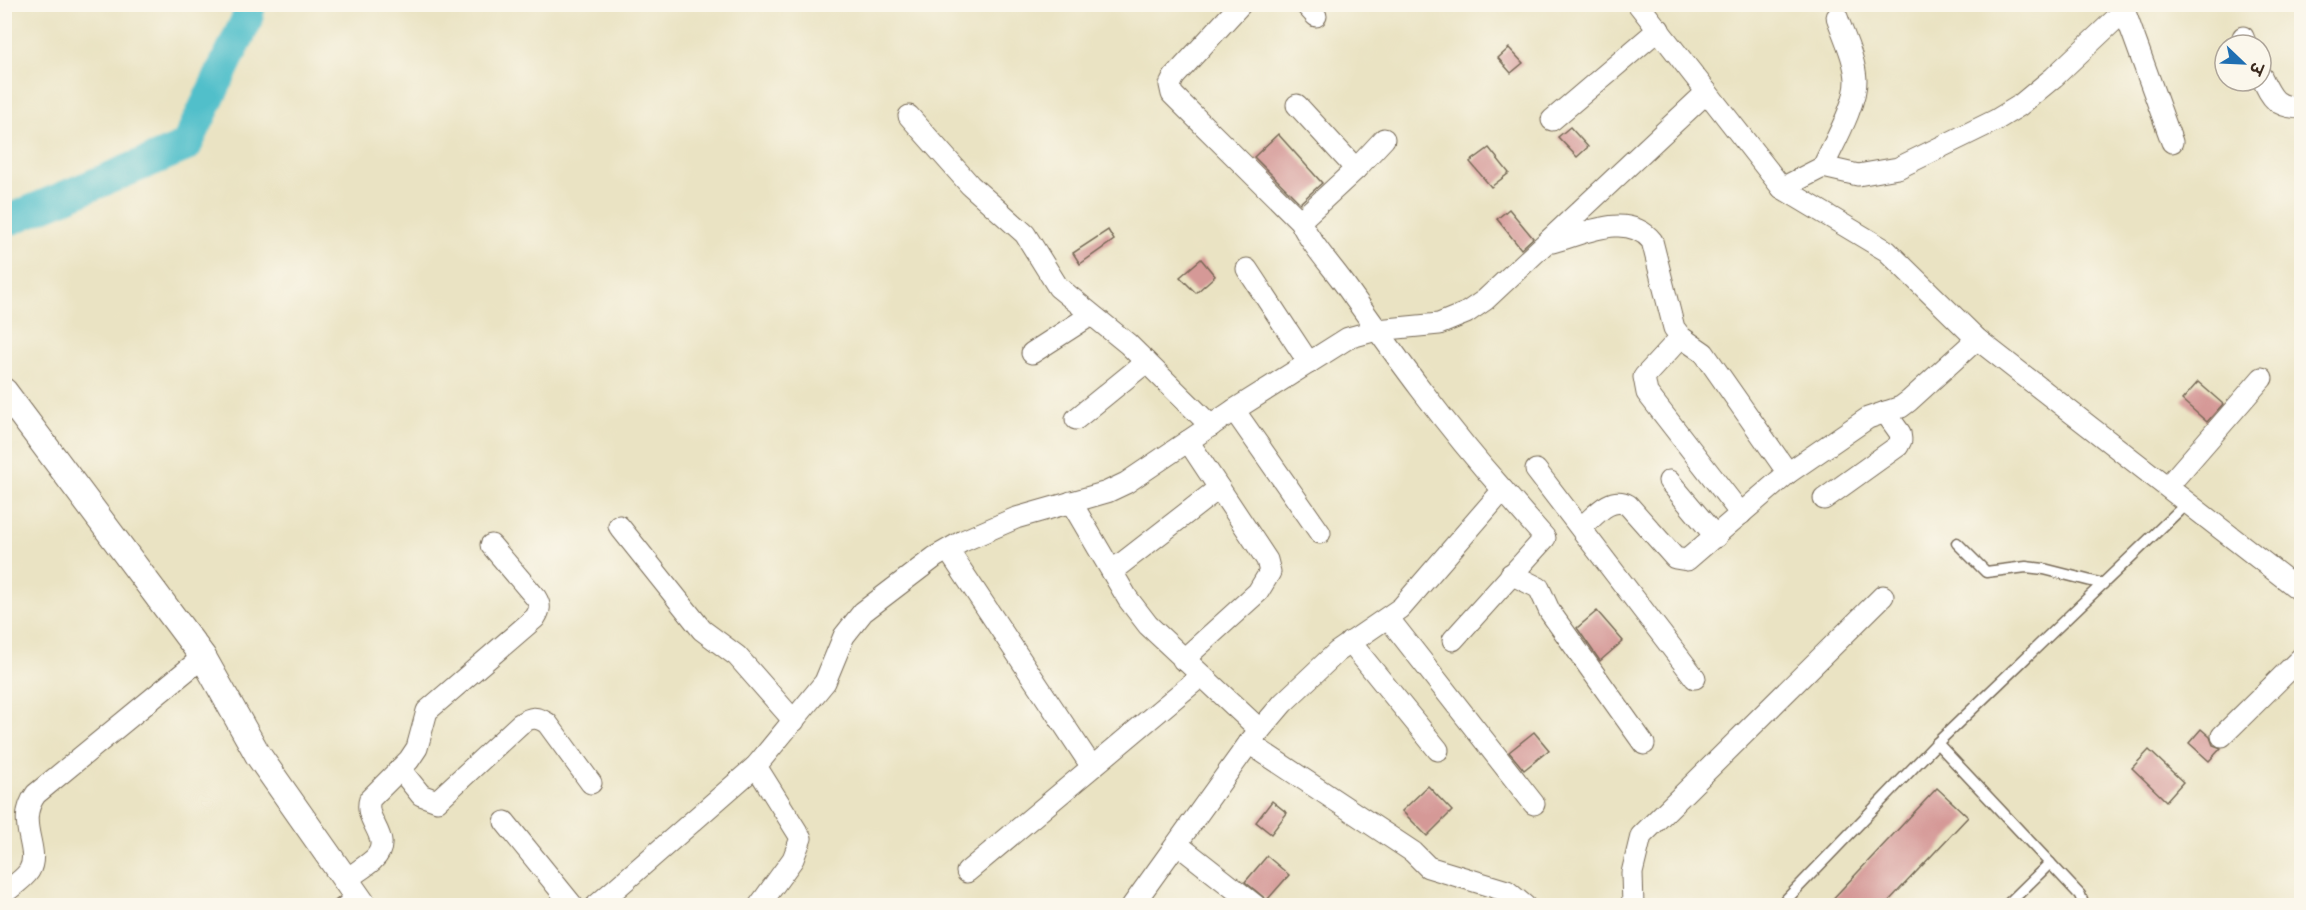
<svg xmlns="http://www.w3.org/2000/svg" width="2306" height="910" viewBox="0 0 2306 910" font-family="'Shantell Sans','Playpen Sans Deva',sans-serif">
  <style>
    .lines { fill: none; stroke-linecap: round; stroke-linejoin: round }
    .river { stroke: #51bfca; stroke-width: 32 }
    .building { fill: #d59997 }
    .service-casing { stroke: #786b58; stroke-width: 13 }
    .minor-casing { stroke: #786b58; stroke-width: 23 }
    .tertiary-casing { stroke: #786b58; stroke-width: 28 }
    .service { stroke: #fff; stroke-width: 10 }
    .minor { stroke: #fff; stroke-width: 21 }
    .tertiary { stroke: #fff; stroke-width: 26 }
  </style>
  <rect width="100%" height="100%" fill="#fbf7ec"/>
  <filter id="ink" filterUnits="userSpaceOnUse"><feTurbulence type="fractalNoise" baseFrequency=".0167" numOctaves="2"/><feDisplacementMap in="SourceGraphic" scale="12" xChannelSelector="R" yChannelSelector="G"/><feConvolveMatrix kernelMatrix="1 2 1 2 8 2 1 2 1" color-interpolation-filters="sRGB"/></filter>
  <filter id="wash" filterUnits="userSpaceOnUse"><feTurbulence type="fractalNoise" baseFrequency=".008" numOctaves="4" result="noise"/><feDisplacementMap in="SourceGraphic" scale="24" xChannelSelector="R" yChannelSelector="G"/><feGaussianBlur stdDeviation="1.35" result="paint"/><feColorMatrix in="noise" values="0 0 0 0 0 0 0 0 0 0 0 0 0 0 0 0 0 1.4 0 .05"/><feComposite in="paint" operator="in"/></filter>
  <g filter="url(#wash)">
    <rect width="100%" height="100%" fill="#eae3c3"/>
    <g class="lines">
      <!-- river -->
      <path class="river" d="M4 222 186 146 247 19 250 4"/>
    </g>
    <g id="blocks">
      <!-- building -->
      <g class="building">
        <path d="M1509 48 1523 63 1511 73 1498 58Z"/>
        <path d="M1570 127 1588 147 1577 157 1558 137Z"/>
        <path d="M1278 134 1322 183 1300 203 1254 157Z"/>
        <path d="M1489 148 1509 173 1491 187 1470 162Z"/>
        <path d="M1509 209 1533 238 1521 249 1497 219Z"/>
        <path d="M1108 230 1114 240 1080 264 1073 253Z"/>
        <path d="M1201 259 1215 276 1196 293 1180 277Z"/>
        <path d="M2198 382 2223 404 2207 422 2182 400Z"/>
        <path d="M1597 611 1623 641 1600 661 1577 628Z"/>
        <path d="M2201 729 2210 737 2213 745 2221 748 2209 761 2189 743Z"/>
        <path d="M1534 732 1549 750 1524 770 1509 752Z"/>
        <path d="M2149 750 2183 782 2166 801 2132 768Z"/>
        <path d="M1428 786 1452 811 1427 836 1402 811Z"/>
        <path d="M1937 788 1968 817 1884 906H1826Z"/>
        <path d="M1272 801 1287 813 1271 834 1256 822Z"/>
        <path d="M1267 856 1289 875 1267 900 1245 882Z"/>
      </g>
    </g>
  </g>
  <g filter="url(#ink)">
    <use href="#blocks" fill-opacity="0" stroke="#786b58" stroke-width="1.5"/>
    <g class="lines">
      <!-- service casing -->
      <g class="service-casing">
        <g id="service">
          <path d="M1957 543 1986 572 2026 567 2044 569 2103 584"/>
          <path d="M1937 743 2188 502"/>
          <path d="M338 906 355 892"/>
          <path d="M1780 906 1937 743 2080 895 2084 906"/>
          <path d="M2006 906 2050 863"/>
        </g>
      </g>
      <!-- minor casing -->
      <g class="minor-casing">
        <g id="minor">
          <path d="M1305 4 1316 16"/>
          <path d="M1638 4 1782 188 1887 251 1977 339 2302 592"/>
          <path d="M2122 4 2172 142"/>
          <path d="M2243 37 2246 45"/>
          <path d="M2261 76C2272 99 2275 107 2302 108"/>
          <path d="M1297 105 1356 169"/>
          <path d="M909 116 970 185 1025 234 1058 287 1128 344 1211 426"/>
          <path d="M1552 120 1659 29"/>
          <path d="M1823 167C1833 145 1857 103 1856 80 1855 59 1844 37 1837 17"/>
          <path d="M1782 188 1823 167 1858 175 1898 168 1996 120 2019 106 2054 77 2124 11"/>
          <path d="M1300 221 1356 169 1384 139"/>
          <path d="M1552 242C1583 234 1628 211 1652 241L1674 328 1681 337 1704 353 1788 473"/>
          <path d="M1247 269 1309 363"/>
          <path d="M1681 337 1644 377 1647 393 1741 514"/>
          <path d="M1032 353 1091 315"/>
          <path d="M1234 410 1320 533"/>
          <path d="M1076 419 1146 362"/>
          <path d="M1536 470 1695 678"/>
          <path d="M1669 481 1716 537"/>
          <path d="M2168 486 2262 378"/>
          <path d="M1824 499 1898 446 1901 440 1900 433 1885 412"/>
          <path d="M1071 502 1128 599 1148 625 1260 730"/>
          <path d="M619 526 702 630 737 656 794 721"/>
          <path d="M1581 528C1595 516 1610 495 1628 505L1675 558 1687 560 1788 473 1868 418 1901 407 1909 401 1977 339"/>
          <path d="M948 550 1092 767"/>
          <path d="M1112 571 1219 488"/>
          <path d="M1511 574 1539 588 1550 612 1644 744"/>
          <path d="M1389 619 1534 804"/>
          <path d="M1453 640 1545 538 1503 490"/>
          <path d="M1350 642 1438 750"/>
          <path d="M1183 660 1258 592 1270 572 1267 560 1188 441"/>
          <path d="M2222 736 2302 657"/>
          <path d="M1249 743 1413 852 1428 867 1507 891 1525 906"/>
          <path d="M756 766 801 838 793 859 759 906"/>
          <path d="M400 769 421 795 437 801 520 724C531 717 536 716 547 723L591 783"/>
          <path d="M505 822 573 906"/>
          <path d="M1177 844 1256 906"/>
          <path d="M967 872 1201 676"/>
          <path d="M346 880C355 873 365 867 373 860 396 838 362 822 370 799L409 760 417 748 427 711 535 618C540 610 541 606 536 598L491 545"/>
          <path d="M4 893C13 886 24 879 29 871 42 849 14 823 36 794L203 657"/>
          <path d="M596 906 756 766 825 682 844 636 863 612 935 557 963 541 1016 518 1107 492 1126 483 1234 410 1348 338 1377 330 1439 324 1466 313 1485 300 1707 92"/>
          <path d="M1132 906 1249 743 1283 703 1337 652 1401 608 1503 490C1446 426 1397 358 1348 289 1332 266 1312 246 1300 221L1172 94 1170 85 1174 77 1241 4"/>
          <path d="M1633 906 1632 873 1641 836 1883 596"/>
        </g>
      </g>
      <!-- tertiary casing -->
      <g class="tertiary-casing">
        <path id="tertiary" d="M4 391 203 657 258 755 364 906"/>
      </g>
      <!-- service -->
      <use href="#service" class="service"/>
      <!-- minor -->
      <use href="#minor" class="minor"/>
      <!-- tertiary -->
      <use href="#tertiary" class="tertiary"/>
    </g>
  </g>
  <!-- margin -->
  <rect width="2306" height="910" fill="none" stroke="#fbf7ec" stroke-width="24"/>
  <!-- north arrow -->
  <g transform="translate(2243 63) rotate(113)"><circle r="28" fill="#fbf7ec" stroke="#aea59a" stroke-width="1.5"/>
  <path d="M0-4.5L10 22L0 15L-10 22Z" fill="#1f6fb2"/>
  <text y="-9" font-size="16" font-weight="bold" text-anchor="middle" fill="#3b2a1e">उ</text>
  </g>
</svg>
